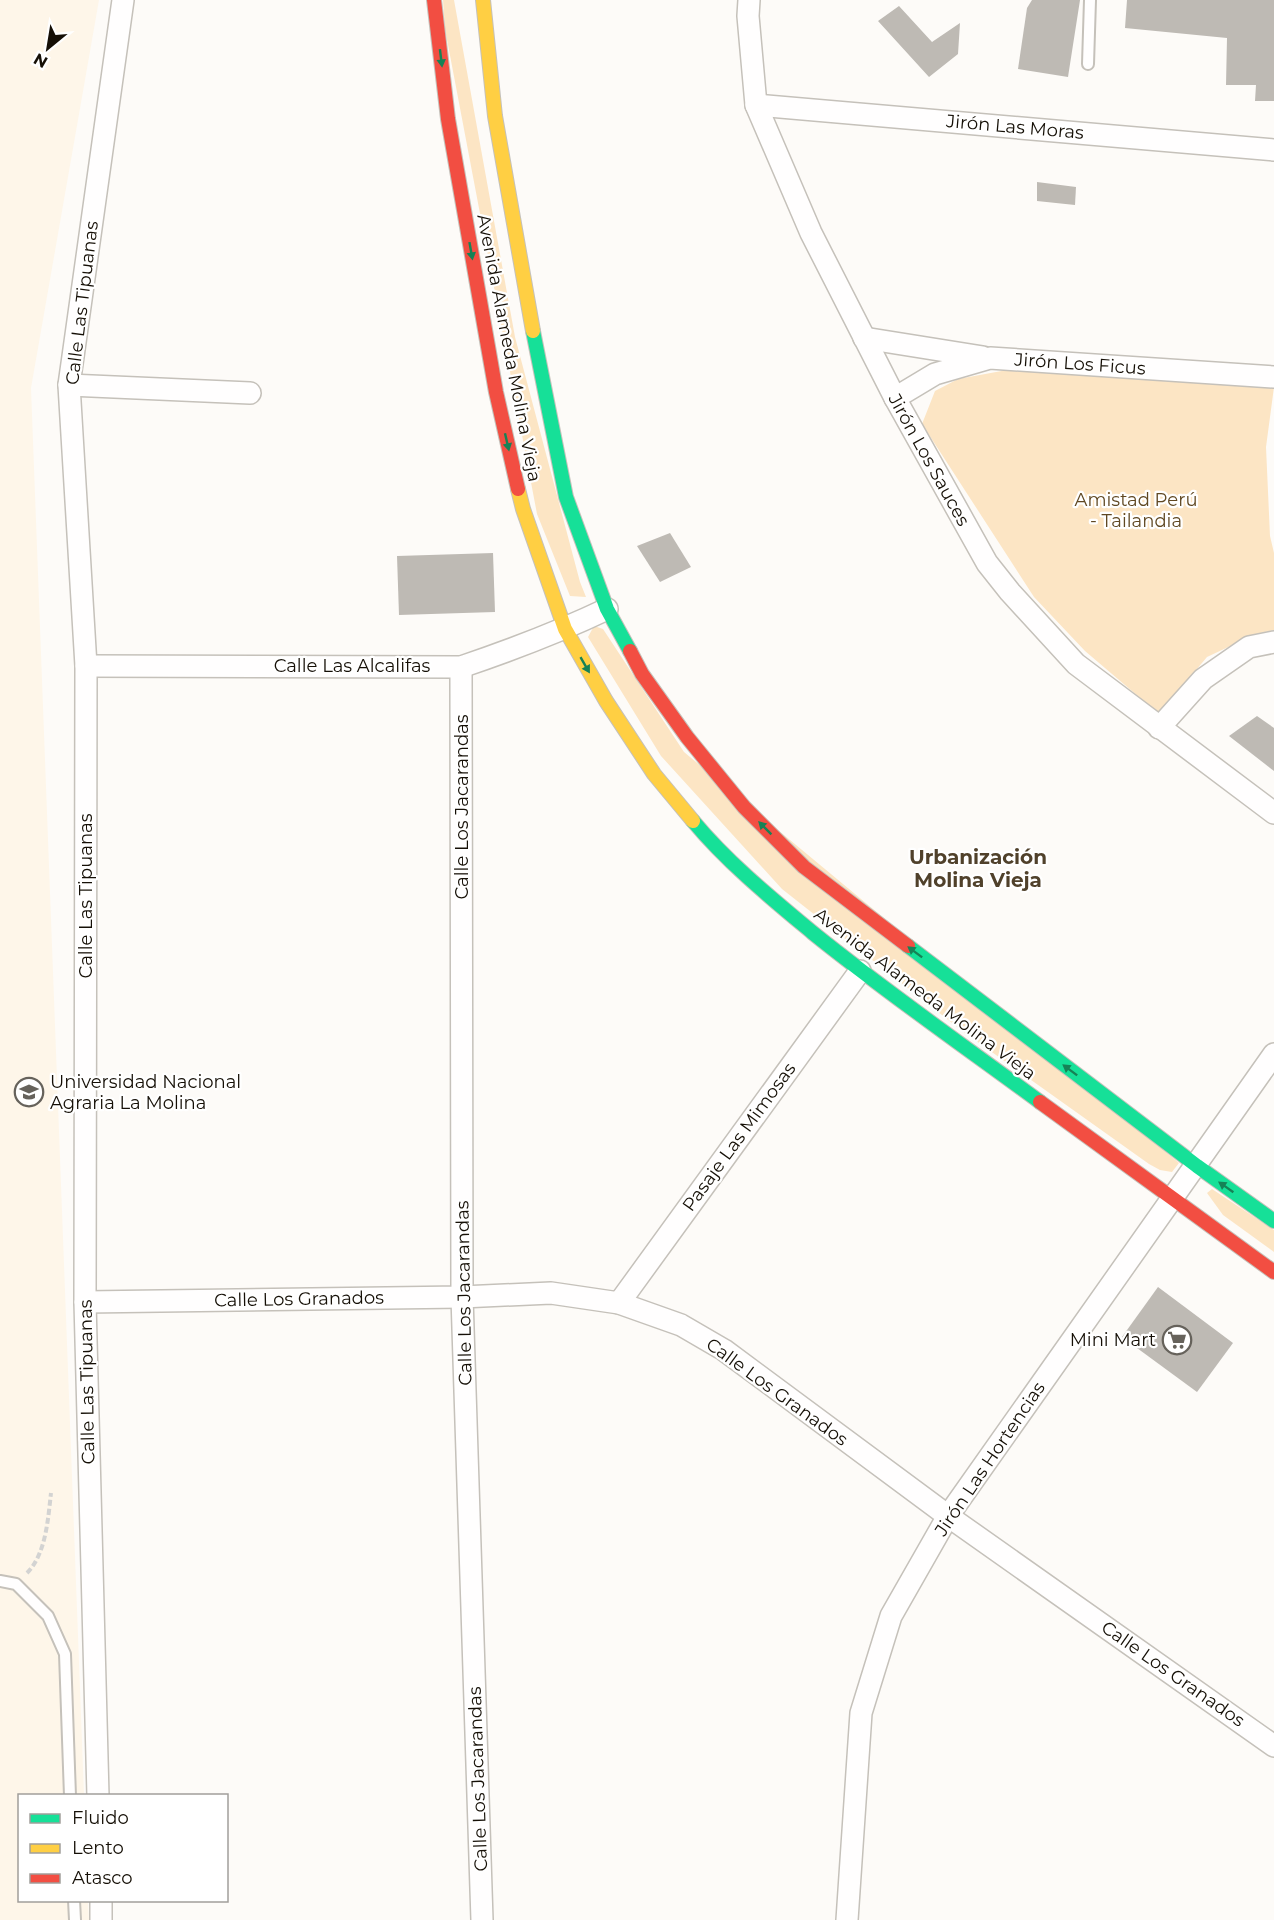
<svg xmlns="http://www.w3.org/2000/svg" width="1274" height="1920" viewBox="0 0 1274 1920" font-family="Montserrat,sans-serif">
  <style>
    .built { fill: #fef6e9 }
    .green { fill: #fce5c4 }
    .building { fill: #bebab4 }
    .lines { fill: none; stroke-linecap: round; stroke-linejoin: round }
    .lane-casing { stroke: #c5c1ba; stroke-width: 14 }
    .street-casing { stroke: #c5c1ba; stroke-width: 24 }
    .fast-casing { stroke: #c5c1ba; stroke-width: 16 }
    .slow-casing { stroke: #c5c1ba; stroke-width: 16 }
    .jam-casing { stroke: #c5c1ba; stroke-width: 16 }
    .path { stroke: #d3d3d2; stroke-width: 4; stroke-dasharray: 6 3; stroke-linecap: butt }
    .lane { stroke: #fffefe; stroke-width: 10 }
    .street { stroke: #fffefe; stroke-width: 21 }
    .fast { stroke: #16e098; stroke-width: 14 }
    .slow { stroke: #ffcf43; stroke-width: 14 }
    .jam { stroke: #f24e42; stroke-width: 14 }
    .oneway { fill: #168256 }
    .labels { text-anchor: middle; stroke-width: 4.5; stroke-linejoin: round; paint-order: stroke }
    .street-label { font-size: 18px; fill: #150f06; stroke: #fff }
    .park-label { font-size: 18px; fill: #604822; stroke: #fff }
    .poi-label { font-size: 18px; fill: #150f06; stroke: #fff; text-anchor: start }
    .neighbourhood-label { font-size: 20px; font-weight: bold; fill: #50412b; stroke: #fff }
  </style>
  <rect width="100%" height="100%" fill="#fdfbf8"/>
  <!-- built -->
  <path class="built" d="M0 0H99L31 388 84 1795 20 1796V1900L88 1901 89 1920H0Z"/>
  <!-- green -->
  <g class="green">
    <path d="M443 0H454L515 337 580 582 586 597 570 596 537 514 445 29Z"/>
    <path d="M1007 370 1274 387 1266 447 1270 536 1274 553V630L1256 634 1207 657 1159 714 1085 651 1034 597 922 424 935 391 958 379Z"/>
    <path d="M594 626 603 629 684 752 1179 1163 1172 1172 1160 1170 1149 1164 961 1030 782 889 661 756 588 637Z"/>
    <path d="M1212 1189 1274 1230V1252L1223 1215 1207 1193Z"/>
  </g>
  <!-- building -->
  <g class="building">
    <path d="M1032 0H1080L1068 77 1018 69 1027 8Z"/>
    <path d="M1127 0H1274V101H1255L1256 85H1226L1227 38 1125 28Z"/>
    <path d="M899 6 932 42 960 23 958 54 929 77 878 21Z"/>
    <path d="M1037 182 1076 187 1075 205 1037 201Z"/>
    <path d="M670 533 691 567 660 582 637 546Z"/>
    <path d="M493 553 495 612 399 615 397 556Z"/>
    <path d="M1257 716 1274 728V771L1229 736Z"/>
    <path d="M1158 1287 1233 1343 1197 1392 1122 1337Z"/>
  </g>
  <g class="lines">
    <!-- lane casing -->
    <g class="lane-casing">
      <g id="lane">
        <path d="M1088 64 1090 0"/>
        <path d="M0 1581 16 1584 48 1616 65 1654 70 1796"/>
        <path d="M74 1900 75 1920"/>
      </g>
    </g>
    <!-- street casing -->
    <g class="street-casing">
      <g id="street">
        <path d="M749 0 748 16 756 105 811 233 895 398 987 563 1010 592 1076 664 1274 813"/>
        <path d="M756 105 1274 150"/>
        <path d="M864 338 983 357"/>
        <path d="M69 385 250 393"/>
        <path d="M895 398 935 374 990 358 1274 377"/>
        <path d="M86 666 461 667C511 650 559 632 607 609"/>
        <path d="M461 667 462 1297 482 1920"/>
        <path d="M1159 728 1203 679 1249 647 1274 642"/>
        <path d="M85 1302 462 1297 551 1293 619 1303 681 1325 724 1350 948 1516 1274 1746"/>
        <path d="M619 1303 860 971"/>
        <path d="M98 1796 85 1302 86 666 69 385 123 0"/>
        <path d="M101 1900V1920"/>
        <path d="M847 1920 861 1713 891 1616 948 1516 1274 1054"/>
      </g>
    </g>
    <!-- fast casing -->
    <g class="fast-casing">
      <g id="fast">
        <path d="M533 331 566 497 607 609 630 651"/>
        <path d="M693 821C728 863 771 898 813 933 886 992 964 1046 1040 1102"/>
        <path d="M908 946 1197 1166 1274 1221"/>
      </g>
    </g>
    <!-- slow casing -->
    <g class="slow-casing">
      <g id="slow">
        <path d="M483 0 495 116 533 331"/>
        <path d="M518 489 523 509 565 629 606 701 654 774 693 821"/>
      </g>
    </g>
    <!-- jam casing -->
    <g class="jam-casing">
      <g id="jam">
        <path d="M434 0 448 119 496 392 518 489"/>
        <path d="M630 651 642 674 687 737 744 807 804 867 908 946"/>
        <path d="M1040 1102 1274 1272"/>
      </g>
    </g>
    <!-- path -->
    <path class="path" d="M27 1573C46 1554 48 1519 51 1493"/>
    <!-- lane -->
    <use href="#lane" class="lane"/>
    <!-- street -->
    <use href="#street" class="street"/>
    <!-- fast -->
    <use href="#fast" class="fast"/>
    <!-- slow -->
    <use href="#slow" class="slow"/>
    <!-- jam -->
    <use href="#jam" class="jam"/>
  </g>
  <!-- one-way arrows -->
  <defs><path id="oneway-solid" d="M-6-.8H1V-3.2L6.5 0L1 3.2V.8H-6Z" transform="scale(1.5)"/></defs>
  <g class="oneway">
    <use href="#oneway-solid" transform="translate(441 58) rotate(83)"/>
    <use href="#oneway-solid" transform="translate(471 251) rotate(80)"/>
    <use href="#oneway-solid" transform="translate(507 442) rotate(77)"/>
    <use href="#oneway-solid" transform="translate(585 665) rotate(60)"/>
    <use href="#oneway-solid" transform="translate(765 828) rotate(-135)"/>
    <use href="#oneway-solid" transform="translate(915 952) rotate(-143)"/>
    <use href="#oneway-solid" transform="translate(1070 1070) rotate(-143)"/>
    <use href="#oneway-solid" transform="translate(1226 1187) rotate(-145)"/>
  </g>
  <!-- icons -->
  <defs>
    <g id="university-ring" transform="scale(1.5)"><circle r="9.5" fill="#fff" stroke="#66625b" stroke-width="1.5"/><path d="M0-5L7-2L0 1L-7-2ZM-4 1L0 2.5L4 1V4Q0 6-4 4Z" fill="#66625b"/></g>
    <g id="supermarket-ring" transform="scale(1.5)"><circle r="9.5" fill="#fff" stroke="#66625b" stroke-width="1.5"/><path d="M-6-5.5h2.5l.6 2H6L4.5 2H-2.5L-4.4-4H-6ZM-1.5 3.2a1.3 1.3 0 1 0 .1 0ZM3 3.2a1.3 1.3 0 1 0 .1 0Z" fill="#66625b"/></g>
  </defs>
  <g fill-rule="evenodd">
    <use href="#university-ring" x="29" y="1092"/>
    <use href="#supermarket-ring" x="1177" y="1340"/>
  </g>
  <g class="labels">
    <!-- street labels -->
    <g class="street-label">
      <text transform="translate(1015 127) rotate(5)" y="6">Jirón Las Moras</text>
      <text transform="translate(82 303) rotate(-83)" y="6">Calle Las Tipuanas</text>
      <text transform="translate(509 348) rotate(79)" y="6">Avenida Alameda Molina Vieja</text>
      <text transform="translate(1080 364) rotate(4)" y="6">Jirón Los Ficus</text>
      <text transform="translate(929 460) rotate(61)" y="6">Jirón Los Sauces</text>
      <text x="352" y="672">Calle Las Alcalifas</text>
      <text transform="translate(462 807) rotate(-90)" y="6">Calle Los Jacarandas</text>
      <text transform="translate(86 896) rotate(-90)" y="6">Calle Las Tipuanas</text>
      <text transform="translate(925 994) rotate(37)" y="6">Avenida Alameda Molina Vieja</text>
      <text transform="translate(739 1137) rotate(-54)" y="6">Pasaje Las Mimosas</text>
      <text transform="translate(464 1293) rotate(-91)" y="6">Calle Los Jacarandas</text>
      <text transform="translate(299 1299) rotate(-1)" y="6">Calle Los Granados</text>
      <text transform="translate(87 1382) rotate(-91)" y="6">Calle Las Tipuanas</text>
      <text transform="translate(777 1392) rotate(36)" y="6">Calle Los Granados</text>
      <text transform="translate(990 1459) rotate(-56)" y="6">Jirón Las Hortencias</text>
      <text transform="translate(1173 1674) rotate(35)" y="6">Calle Los Granados</text>
      <text transform="translate(478 1779) rotate(-92)" y="6">Calle Los Jacarandas</text>
    </g>
    <!-- park labels -->
    <g class="park-label">
      <text x="1136" y="506">Amistad Perú<tspan x="1136" dy="21">- Tailandia</tspan></text>
    </g>
    <!-- poi labels -->
    <g class="poi-label">
      <text x="50" y="1088">Universidad Nacional<tspan x="50" dy="21">Agraria La Molina</tspan></text>
      <text x="1156" y="1346" text-anchor="end">Mini Mart</text>
    </g>
    <!-- neighbourhood labels -->
    <g class="neighbourhood-label">
      <text x="978" y="864">Urbanización<tspan x="978" dy="23">Molina Vieja</tspan></text>
    </g>
  </g>
  <!-- legend -->
  <rect x="18" y="1794" width="210" height="108" fill="#ffffff" stroke="#a19f9b" stroke-width="1.5"/>
  <rect x="30" y="1814" width="30" height="9" fill="#16e098" stroke="#a19f9b" stroke-width="1.5"/>
  <text x="72" y="1824" font-size="18" fill="#150f06">Fluido</text>
  <rect x="30" y="1844" width="30" height="9" fill="#ffcf43" stroke="#a19f9b" stroke-width="1.5"/>
  <text x="72" y="1854" font-size="18" fill="#150f06">Lento</text>
  <rect x="30" y="1874" width="30" height="9" fill="#f24e42" stroke="#a19f9b" stroke-width="1.5"/>
  <text x="72" y="1884" font-size="18" fill="#150f06">Atasco</text>
  <!-- north arrow -->
  <g transform="translate(48 48) rotate(210)" stroke="#ffffff" stroke-width="4.5" paint-order="stroke">
  <path d="M0-4.5L10 22L0 15L-10 22Z" fill="#150f06"/>
  <text y="-9" font-size="16" font-weight="bold" text-anchor="middle" fill="#150f06">N</text>
  </g>
</svg>
